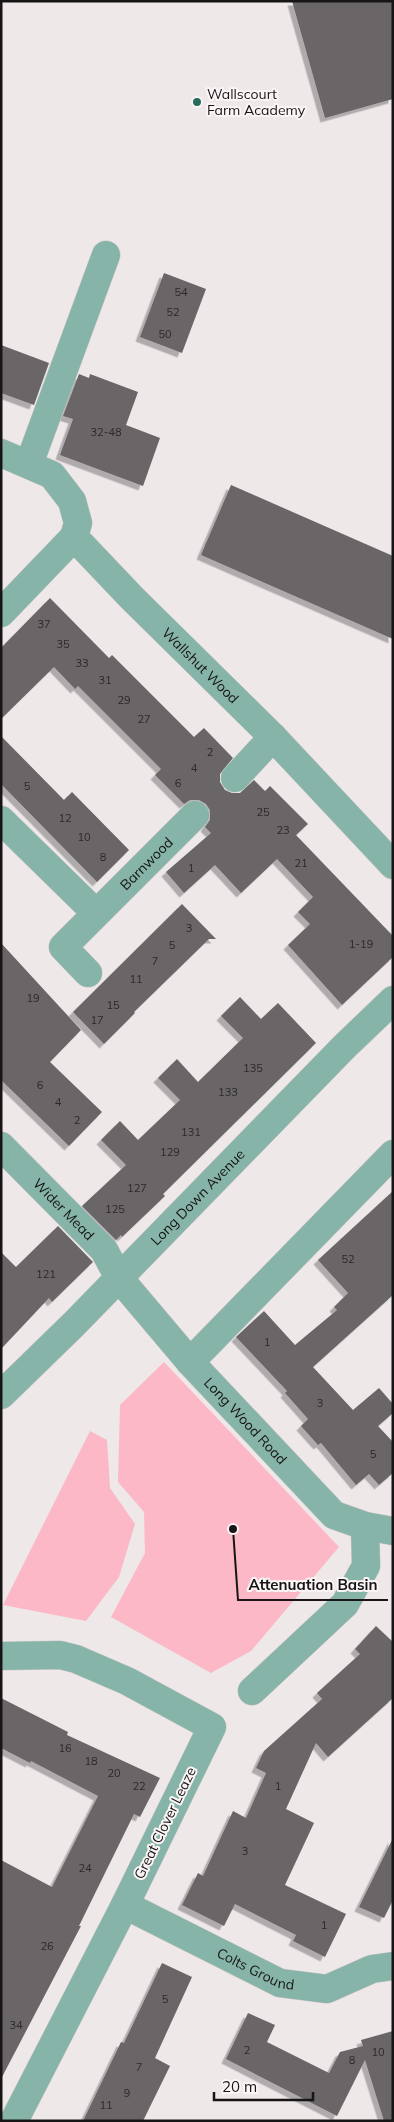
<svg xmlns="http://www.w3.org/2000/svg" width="394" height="2122" viewBox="0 0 394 2122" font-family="Mulish,sans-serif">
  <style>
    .green { fill: #fcb8c6 }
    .building { fill: #6a6566; filter: url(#shadow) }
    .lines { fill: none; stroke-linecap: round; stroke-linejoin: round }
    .minor-casing { stroke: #ccc6c7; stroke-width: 29 }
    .tertiary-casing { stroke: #ccc6c7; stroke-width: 29 }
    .minor { stroke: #86b4a8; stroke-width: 28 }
    .tertiary { stroke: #86b4a8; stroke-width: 28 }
    .poi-dot { fill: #286b5c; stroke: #fbf5f6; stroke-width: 2 }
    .labels { text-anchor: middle; stroke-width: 4; stroke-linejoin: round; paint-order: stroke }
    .number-label { font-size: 11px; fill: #2c292a }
    .poi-label { font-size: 14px; fill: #171516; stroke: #fbf5f6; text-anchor: start }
    .street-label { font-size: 14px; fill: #171516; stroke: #fbf5f6 }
    .leader { fill: none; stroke: #171516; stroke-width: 2 }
    .callout-dot { fill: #171516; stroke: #fbf5f6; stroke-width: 2 }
    .callout-label { font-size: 15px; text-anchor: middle; font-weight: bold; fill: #171516; stroke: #fbf5f6; stroke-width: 4; stroke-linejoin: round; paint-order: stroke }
  </style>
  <defs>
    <filter id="shadow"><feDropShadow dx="-4.5" dy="4.5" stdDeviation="0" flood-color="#0004"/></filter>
  </defs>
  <rect width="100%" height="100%" fill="#eee8e9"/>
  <!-- green -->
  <g class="green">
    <path d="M164 1362 339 1547 251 1651 211 1673 111 1617 145 1553 144 1512 118 1482 120 1405Z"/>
    <path d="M90 1431 107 1440 110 1488 135 1524 119 1577 86 1621 3 1605Z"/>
  </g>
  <!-- building -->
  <g class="building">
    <path d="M292 1H393V99L325 118Z"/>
    <path d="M164 273 206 289 182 353 140 337Z"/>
    <path d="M1 345 49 363 34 405 1 393Z"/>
    <path d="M79 374 89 378 90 374 138 392 126 425 160 438 143 486 60 455 73 419 63 416Z"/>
    <path d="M231 485 393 556V639L201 555Z"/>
    <path d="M50 598 109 658 112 655 194 737 204 728 233 758 220 774V782L225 790 232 793H240L254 780 265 791 270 786 308 824 296 835 393 936V957L342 1005 288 945 310 924 298 912 313 897 277 859 241 893 215 865 184 893 166 872 211 833 205 827 210 820V810L206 804 199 800H190L184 804 155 775 161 769 78 686 75 689 54 667 1 719V648Z"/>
    <path d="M1 736 64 800 72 792 129 850 97 882 1 784Z"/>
    <path d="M182 904 216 939H209L134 1012 135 1013 104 1044 73 1012Z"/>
    <path d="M1 943 81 1030 50 1062 102 1112 69 1146 1 1080Z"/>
    <path d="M240 997 261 1019 278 1003 316 1043 163 1194 165 1196 122 1237 121 1235 116 1240 82 1206 126 1165 101 1140 120 1121 138 1140 180 1100 158 1078 177 1059 198 1082 243 1038 221 1016Z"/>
    <path d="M393 1191V1295L313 1367 353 1410 379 1388 393 1404V1413L378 1426 393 1442V1473L379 1485 369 1474 356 1485 321 1443 318 1445 301 1426 308 1419 285 1393 287 1391 236 1337 264 1311 295 1345 337 1310 334 1307 348 1293 318 1260Z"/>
    <path d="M58 1226 93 1262 52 1302 49 1298 1 1349V1252L16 1267Z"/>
    <path d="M376 1626 393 1642V1698L328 1757 316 1743 286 1809 314 1823 285 1885 346 1914 325 1957 293 1941 296 1935 235 1904 224 1926 182 1905 198 1873 203 1876 233 1811 246 1818 266 1773 256 1768 264 1751 322 1699 317 1693 360 1654 355 1649Z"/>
    <path d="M1 1698 68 1732 67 1735 160 1778 140 1817 134 1814 79 1926H81L1 2079V1860L52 1887 98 1796 31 1761 30 1763 1 1748Z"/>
    <path d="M393 1838V1900L384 1918 359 1907Z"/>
    <path d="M162 1963 192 1977 155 2058 170 2066 143 2121H83L121 2042 124 2043Z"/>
    <path d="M248 2013 275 2025 267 2042 329 2073 340 2052 363 2046 361 2040 393 2031V2121H384L365 2060 337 2116 226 2059Z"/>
  </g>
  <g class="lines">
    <!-- minor casing -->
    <g class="minor-casing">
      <g id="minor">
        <path id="s1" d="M1 453 52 475 72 501 78 523 74 537 132 598 273 737 393 865"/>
        <path d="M29 464 106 255"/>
        <path d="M1 613 74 537"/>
        <path d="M235 778 273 737"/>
        <path d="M1 820 96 913"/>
        <path id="s2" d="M88 973 63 947 195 815"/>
        <path id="s3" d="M1 1146 104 1250 119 1278 190 1362 334 1515 365 1526 393 1531"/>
        <path d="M190 1362 393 1154"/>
        <path d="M1 1656 60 1655 76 1659 127 1681 212 1727 125 1905 14 2121"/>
        <path d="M252 1691 345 1604 366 1566 365 1526"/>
        <path id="s4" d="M125 1905 280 1983 327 1989 372 1969 393 1966"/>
      </g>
    </g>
    <!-- tertiary casing -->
    <g class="tertiary-casing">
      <g id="tertiary">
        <path id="s5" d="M1 1395 74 1324 344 1047 393 1000"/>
      </g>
    </g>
    <!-- minor -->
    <use href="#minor" class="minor"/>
    <!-- tertiary -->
    <use href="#tertiary" class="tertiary"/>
  </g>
  <!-- markers -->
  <circle class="poi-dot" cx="197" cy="102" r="5"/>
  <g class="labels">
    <!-- number labels -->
    <g class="number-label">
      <text x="181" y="296">54</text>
      <text x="173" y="316">52</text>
      <text x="165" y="338">50</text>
      <text x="106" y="436">32-48</text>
      <text x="44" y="628">37</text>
      <text x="63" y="648">35</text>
      <text x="82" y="667">33</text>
      <text x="105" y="684">31</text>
      <text x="124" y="704">29</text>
      <text x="144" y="723">27</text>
      <text x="210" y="756">2</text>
      <text x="194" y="772">4</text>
      <text x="178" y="787">6</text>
      <text x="27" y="790">5</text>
      <text x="263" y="816">25</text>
      <text x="65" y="822">12</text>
      <text x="283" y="834">23</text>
      <text x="84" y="841">10</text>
      <text x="103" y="861">8</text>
      <text x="301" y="867">21</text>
      <text x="191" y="872">1</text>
      <text x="189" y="932">3</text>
      <text x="361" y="948">1-19</text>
      <text x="172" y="949">5</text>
      <text x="155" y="965">7</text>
      <text x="136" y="983">11</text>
      <text x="33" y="1002">19</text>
      <text x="113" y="1009">15</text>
      <text x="97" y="1024">17</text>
      <text x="253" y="1072">135</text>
      <text x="40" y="1089">6</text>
      <text x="228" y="1096">133</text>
      <text x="58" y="1106">4</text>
      <text x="77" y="1124">2</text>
      <text x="191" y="1136">131</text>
      <text x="170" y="1156">129</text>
      <text x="137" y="1192">127</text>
      <text x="115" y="1213">125</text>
      <text x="348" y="1263">52</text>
      <text x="46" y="1278">121</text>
      <text x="267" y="1346">1</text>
      <text x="320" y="1407">3</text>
      <text x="373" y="1458">5</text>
      <text x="65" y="1752">16</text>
      <text x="91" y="1765">18</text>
      <text x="114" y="1777">20</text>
      <text x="139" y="1790">22</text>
      <text x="278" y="1790">1</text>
      <text x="245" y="1855">3</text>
      <text x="85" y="1872">24</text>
      <text x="324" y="1929">1</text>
      <text x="47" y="1950">26</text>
      <text x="165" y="2003">5</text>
      <text x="16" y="2029">34</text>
      <text x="247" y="2054">2</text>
      <text x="378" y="2056">10</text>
      <text x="352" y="2064">8</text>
      <text x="139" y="2071">7</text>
      <text x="127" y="2097">9</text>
      <text x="106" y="2109">11</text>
    </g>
    <!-- poi labels -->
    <g class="poi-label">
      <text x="207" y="99">Wallscourt<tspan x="207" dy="16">Farm Academy</tspan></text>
    </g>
    <!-- street labels -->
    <g class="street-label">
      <text dy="5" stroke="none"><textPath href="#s1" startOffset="306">Wallshut Wood</textPath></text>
      <text dy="5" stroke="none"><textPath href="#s2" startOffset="154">Barnwood</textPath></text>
      <text dy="5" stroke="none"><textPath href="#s5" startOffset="279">Long Down Avenue</textPath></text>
      <text dy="5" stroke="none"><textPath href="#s3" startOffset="89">Wider Mead</textPath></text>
      <text dy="5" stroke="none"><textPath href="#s3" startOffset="369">Long Wood Road</textPath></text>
      <text transform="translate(165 1823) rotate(-64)" y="5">Great Clover Leaze</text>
      <text dy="5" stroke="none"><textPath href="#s4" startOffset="146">Colts Ground</textPath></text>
    </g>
  </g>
  <!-- callouts -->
  <path class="leader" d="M233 1529L238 1600H388"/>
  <circle class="callout-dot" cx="233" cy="1529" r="5"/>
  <g class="callout-label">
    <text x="313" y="1590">Attenuation Basin</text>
  </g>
  <!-- border -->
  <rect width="394" height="2122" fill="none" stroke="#171516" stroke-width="5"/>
  <!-- scale -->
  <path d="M214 2092v8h99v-8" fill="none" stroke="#171516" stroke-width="2.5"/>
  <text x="222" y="2092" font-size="15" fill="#171516" stroke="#fbf5f6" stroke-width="4" paint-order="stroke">20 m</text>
</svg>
